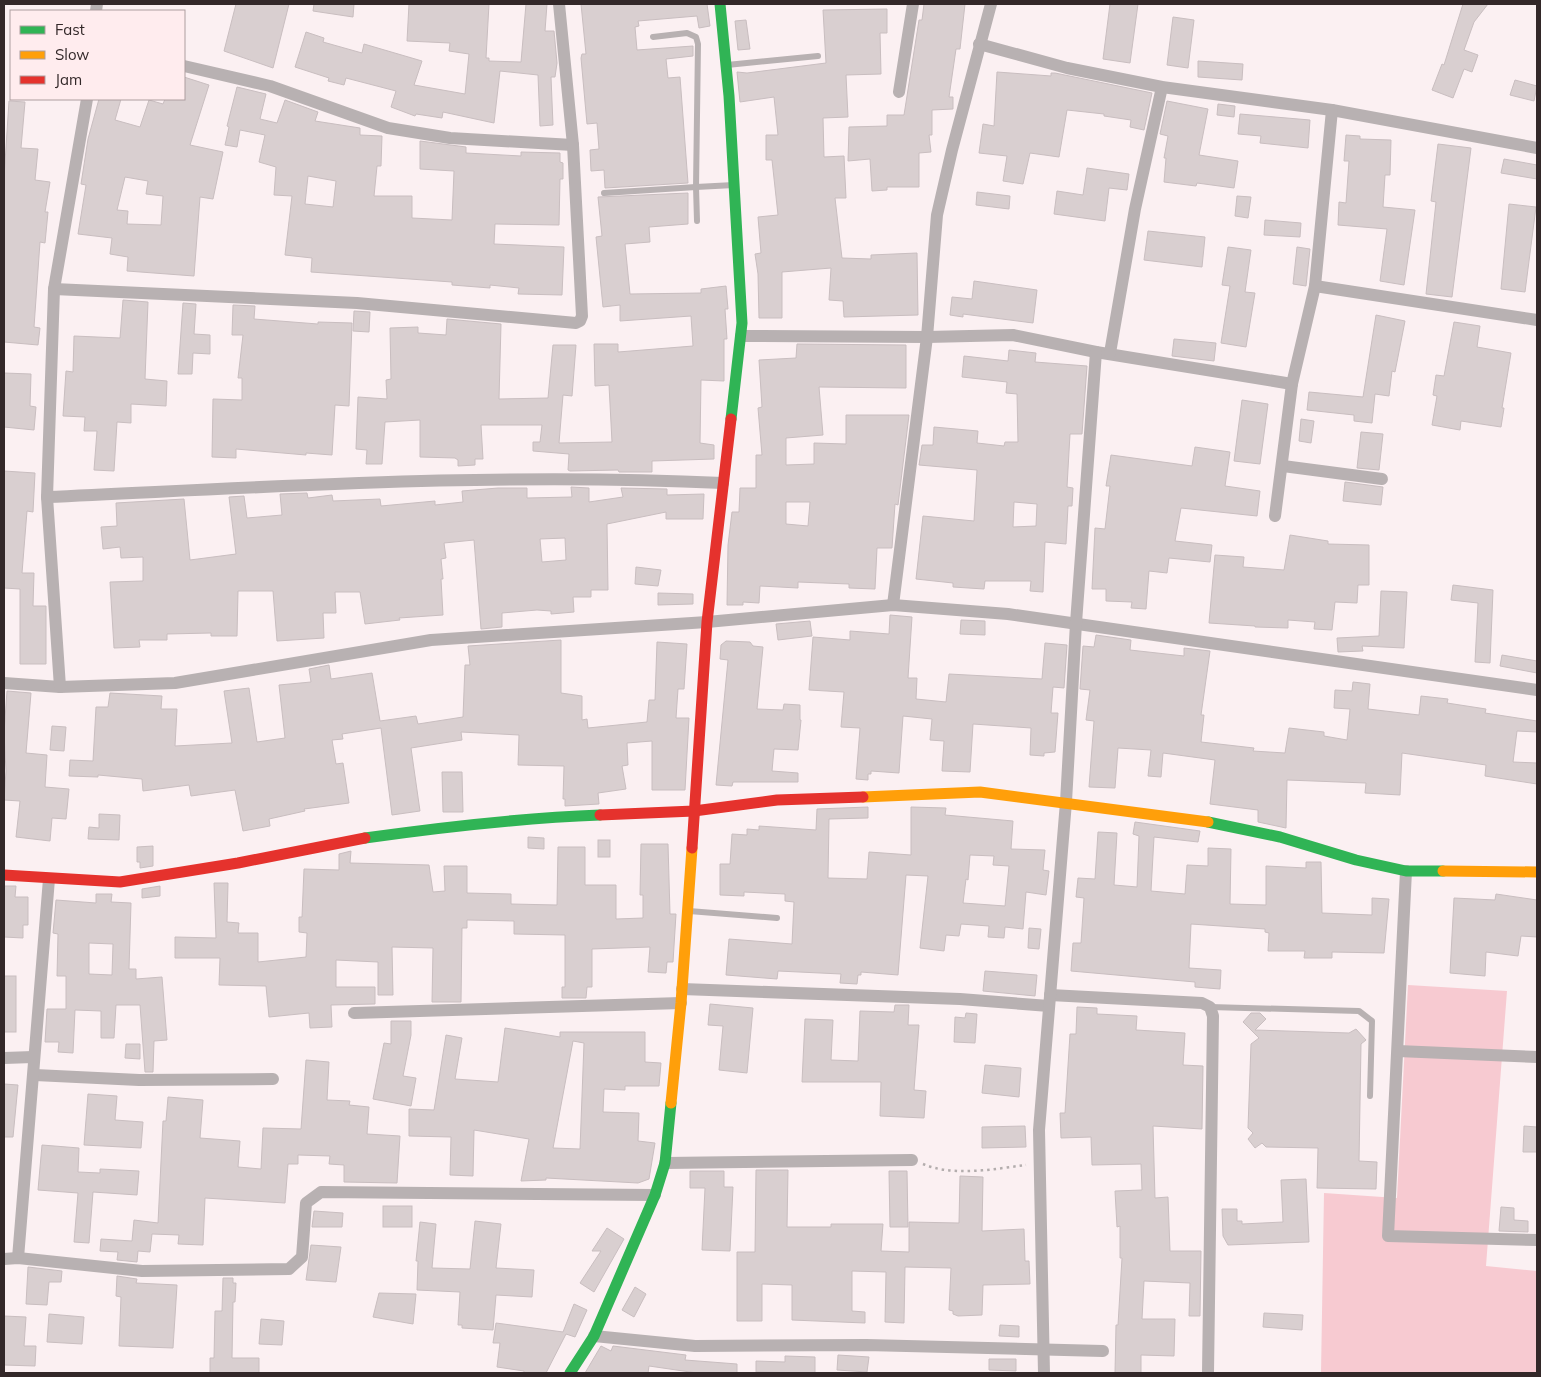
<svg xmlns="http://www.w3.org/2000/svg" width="1541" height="1377" viewBox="0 0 1541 1377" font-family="Mulish,sans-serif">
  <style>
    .green { fill: #f7cad1 }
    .building { fill: #d9cfd0; stroke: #c9bec0; fill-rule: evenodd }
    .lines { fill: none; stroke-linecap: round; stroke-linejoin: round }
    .path { stroke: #b3adad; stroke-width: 2.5; stroke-dasharray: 2.5 4; stroke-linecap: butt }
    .lane { stroke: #b8b1b2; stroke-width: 6 }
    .street { stroke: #b8b1b2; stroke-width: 12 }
    .fast { stroke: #30b455; stroke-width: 11 }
    .slow { stroke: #ff9f0a; stroke-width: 11 }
    .jam { stroke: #e5322d; stroke-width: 11 }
  </style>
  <rect width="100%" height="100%" fill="#fbf0f2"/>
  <!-- green -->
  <path class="green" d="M1408 985 1507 991 1486 1266 1537 1271V1373H1321L1324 1193 1397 1198Z"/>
  <!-- building -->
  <g class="building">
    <path d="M236 4H289L273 68 224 51Z"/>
    <path d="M314 4H354L353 17 313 11Z"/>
    <path d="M409 4H489L486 58H489V61L521 62 526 4H547L545 31H554L557 63 555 77H551L553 125 540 126 538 75 500 71 494 123 443 112 442 118 416 114 415 116 391 107 396 91 346 78 344 85 328 81 329 78 295 67 306 32 324 38 323 42 362 53 364 44 422 61 414 85 465 94 469 54 449 51 450 43 407 41Z"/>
    <path d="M581 4H707L710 26 699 28 697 16 638 21 639 26 635 27 637 50 693 46V56L666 59 668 78 680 77 688 183 605 188 604 170 591 171 590 150 599 149 597 123 587 124 581 58 582 54H586Z"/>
    <path d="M924 4H965L960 49H956L949 97H953V109L932 110V135H929L931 152 919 153V187H887V190L872 191 870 159 848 161 849 127 887 126V115H904L919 20H922Z"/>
    <path d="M1110 4H1138L1130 63 1103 59Z"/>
    <path d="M1463 4H1488L1474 22 1464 50 1478 55 1472 72 1464 69 1453 98 1432 90 1442 64 1444 65Z"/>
    <path d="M887 9V33H880L881 74 846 75 848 117 823 118 824 157 844 156 846 198H835L842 258 871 259V255L917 253 918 315 844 317 843 301 829 300 831 268 782 272V318H759L758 274 755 254 761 253 758 217 778 215 772 160H766V135H778L774 97 740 102 737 72 747 73 826 63 823 10Z"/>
    <path d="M1173 17 1194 20 1188 68 1167 65Z"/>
    <path d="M746 20 750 49 738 50 735 21Z"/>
    <path d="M1198 61 1243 64 1242 80 1198 77Z"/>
    <path d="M997 72 1051 76V73H1055L1152 93 1144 130 1130 127 1131 120 1104 116V114L1067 110 1059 157 1030 153 1023 184 1003 181 1007 156 979 153 983 124 994 126Z"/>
    <path d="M184 77 209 85 190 145 223 152 213 199 200 197 194 276 127 271 128 257 110 254 112 238 78 234 86 185 81 184 88 139 99 99H121L115 120 140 127 149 100 163 104 165 99H184ZM125 177 148 181 146 194 163 196 161 225 127 224 128 211 117 210Z"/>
    <path d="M1515 80 1537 86 1534 101 1510 95Z"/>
    <path d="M237 87 266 94 260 119 277 123 285 100 318 112 315 121 360 128V135L382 136 381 166H377L374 196H412V218L452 220 454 171 420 169V141L466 147V153L521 156V152L560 153V162L563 163V179H560L559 225 495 224 494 244 564 247 562 295 518 294 519 288 490 285V288L452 285V282L311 272 312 258 285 255 292 196 274 195 276 167 259 162 265 135 240 130 237 147 225 145 229 127 227 126ZM308 176 336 181 333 207 305 204Z"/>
    <path d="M9 101 25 102 21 148 38 149 35 180 50 182 45 212H48L45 243 40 242 34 327 40 328 38 345 4 342V178Z"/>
    <path d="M1167 101 1208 109 1199 155 1238 161 1234 188 1197 183 1196 186 1164 182 1166 158H1164L1168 136 1160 134Z"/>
    <path d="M1218 104 1235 106 1234 117 1217 115Z"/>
    <path d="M1240 114 1310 120 1308 148 1260 143 1261 136 1238 134Z"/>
    <path d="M1346 135 1360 136V139L1391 140 1390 175H1385L1383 207 1415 210 1404 285 1380 281 1387 229 1338 225 1339 202 1346 203 1349 161H1344Z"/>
    <path d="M1438 144 1471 148 1452 297 1426 294 1436 202 1431 201Z"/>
    <path d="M1504 159 1537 165V179L1501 173Z"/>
    <path d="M1087 168 1129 174 1127 190 1109 188 1105 221 1054 214 1057 191 1083 195Z"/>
    <path d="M977 192 1010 196 1009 209 976 205Z"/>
    <path d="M688 193V224L649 227 650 242 625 244 630 294 701 293V289L726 286 728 309H725L727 339H724V381L701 380 700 443 714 445V459L652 461V472H619L618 470 570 471 568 470 569 454 533 451V442H540L542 425H481L483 459H475V465L458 466V460L455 458 420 457V420L385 422 382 464H366L367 450 356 449 358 397 387 399 386 380 391 379 390 328 418 327V333L446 335 447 319 501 324 499 399 548 398 553 345H576L572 396 563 395 559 443 612 442 609 385 595 386 594 344H618V352L693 346 691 316 620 321V305L603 307 596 237 602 236 598 197Z"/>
    <path d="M1237 196 1251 197 1248 218 1235 216Z"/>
    <path d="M1509 204 1536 207 1525 292 1501 289Z"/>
    <path d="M1265 220 1301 223 1300 237 1264 235Z"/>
    <path d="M1148 231 1205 237 1202 267 1144 260Z"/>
    <path d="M1228 247 1251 250 1245 292 1255 293 1246 347 1221 343 1230 286 1222 285Z"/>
    <path d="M1297 247 1310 249 1306 286 1293 284Z"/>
    <path d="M974 281 1037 290 1033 323 963 314V317L950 315 952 297 972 299Z"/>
    <path d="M123 300 148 302 145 379 167 381 166 406 131 404V423L117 422 114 471 94 470 97 431H84L85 417 63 416 66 371 73 372 74 336 120 338Z"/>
    <path d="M183 303 196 304 194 334 210 335V354L193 353 192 374H178Z"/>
    <path d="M233 305 255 306 254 319 318 324V322L352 323 349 406 335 405 332 455 306 453V455L236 449V458L212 457 213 399 242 400V378H238L243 335H232Z"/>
    <path d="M354 311 370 312 369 332 353 331Z"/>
    <path d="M1376 315 1405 321 1395 372 1392 371 1389 396 1375 394 1372 423 1354 421V415L1307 410 1309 392 1363 397Z"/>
    <path d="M1454 322 1480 326 1477 347 1511 353 1502 408H1504L1501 427 1461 421 1460 430 1432 425 1437 396 1433 395 1436 375 1444 376Z"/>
    <path d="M1174 339 1216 343 1214 361 1172 356Z"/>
    <path d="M797 344 906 345V388L819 387 823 435 786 438V465L814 464V443L846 444V415H909L898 505 895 504 892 548H877L875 589 849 588V584L798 582V588L760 586 759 603 743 602V605H727L728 545 732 512H739L740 488H756V455H762L758 408 762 407 759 360 796 358ZM786 502H810L808 526 786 524Z"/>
    <path d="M1009 350 1036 353 1035 362 1087 366 1082 434H1070L1067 487 1073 488 1072 506H1068L1066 544 1045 542 1043 592 1030 591 1031 581H985L984 589 953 587V583L916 579 923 516 974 521 977 470 919 465 922 445H933L934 427 978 431 977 443 1004 446 1005 442H1018L1017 394 1006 393 1007 382 962 377 964 356 1008 361ZM1014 502 1037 504 1036 526 1013 527Z"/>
    <path d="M4 373 31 374 30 406 36 407 34 430 4 427Z"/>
    <path d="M1242 400 1268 404 1260 464 1234 461Z"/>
    <path d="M1301 419 1314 421 1311 443 1299 441Z"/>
    <path d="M1361 432 1383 434 1379 470 1357 468Z"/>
    <path d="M1195 447 1230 452 1225 486 1260 491 1257 516 1181 508 1175 541 1212 545 1210 562 1169 558 1167 573 1149 571 1146 609 1131 608 1132 602 1106 601V589H1092L1095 528 1105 529 1110 486H1106L1111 455 1192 466Z"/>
    <path d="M4 471 35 473 33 512 27 511 22 573H34L33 606H46V664H20V589L4 588Z"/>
    <path d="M1345 482 1383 487 1381 505 1343 501Z"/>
    <path d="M571 487 589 488V502L623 497 621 488 667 489V495L704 494 703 519H666V512L607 524 608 590H591V597H573L574 612 551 614V611L537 610 502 613V627L481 629 474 540 444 543 446 558 441 559 443 579H441L443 615 399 618 400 620 365 624 360 592H335L336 613H323L324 638 277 641 273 591H238L237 636H211V633L167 634V640H139L140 647 114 648 110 582 143 581V557L121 558 120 547 103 549 101 527 117 526 116 503 184 499 190 560 236 554 229 497 244 496 247 518 282 515 280 494 307 493 308 498 332 495 333 501 380 499 381 506 435 501V505L463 502 462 491 498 488H527V498L572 497ZM565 538 566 560 542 562 540 539Z"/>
    <path d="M1290 535 1328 541V544L1369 545V585H1358L1357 603 1335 602 1332 630 1314 629 1315 622 1288 620V628L1255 627V626L1209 623 1215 555 1244 557 1243 567 1284 570Z"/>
    <path d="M636 567 661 570 658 586 635 584Z"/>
    <path d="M1453 585 1493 590 1490 663 1475 662 1478 603 1451 600Z"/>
    <path d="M1381 591 1407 592 1404 648 1362 646 1363 651 1338 652 1337 638 1379 636Z"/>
    <path d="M658 593 693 594V604L658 605Z"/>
    <path d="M890 615 912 617 908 678H917L916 699 946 702 949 674 1042 679 1045 643 1067 645 1064 688 1053 687 1051 713H1058L1055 752 1044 753V756L1030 755 1031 728 973 724 970 772 942 771 944 741 930 740 932 719 903 716 899 773 871 771V774H868V780L856 779 860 728 841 727 844 692 809 690 813 637 850 640V631L889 634Z"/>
    <path d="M961 620 985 621V635L960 634Z"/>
    <path d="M810 621 812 636 778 640 776 624Z"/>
    <path d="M1096 635 1131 640 1130 650 1184 656V648L1210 651 1201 715H1204L1201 742 1254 748 1253 751 1285 753 1289 728 1324 732V736L1347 740 1350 709 1334 708 1335 690 1352 691 1353 682 1370 684 1368 709 1419 715 1421 696 1448 699 1447 703 1486 709 1485 713 1537 721V732L1517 731 1513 762 1537 763V784L1485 776 1486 765 1402 753 1400 795 1365 793 1366 783 1287 780 1286 828 1258 822V810L1210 804 1215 760 1163 753 1161 777 1148 776 1151 750 1118 748 1115 788 1089 787 1094 721 1086 720 1090 690 1080 689 1083 646 1094 647Z"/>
    <path d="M561 640V693L582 696V720L587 719 588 728 647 722 649 700H655L657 642 687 644 684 689H678L676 718H689L685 790H652V741L627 743 628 765 622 766 626 789 598 793 599 804 565 806V799H563L564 766 518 765 519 735 461 732 462 740 411 748 420 811 392 815 381 728 342 734 343 739 332 740 336 764 343 763 349 803 304 809 305 811 269 819 270 826 243 831 235 790 191 796 189 785 143 791 142 779 98 775V777L69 776 70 760 93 761 96 707H108L110 693 162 696 161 709H177L175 746 232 743 224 691 249 688 257 742 285 738 279 685 311 682 309 669 329 665 331 679 372 673 380 721 416 716 418 724 463 717 465 665H470L468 646Z"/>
    <path d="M726 641 750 642 753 646 763 647 757 709 783 710 784 704 800 705V720H801L798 750 774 749 772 771 798 773V782H733L732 786 716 785 728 660 720 659 721 645Z"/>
    <path d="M1502 655 1537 661V673L1500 666Z"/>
    <path d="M7 691 31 693 26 753 47 755 45 787 69 789 66 819 52 818 50 841 16 837 20 801 4 800 6 771 4 733Z"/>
    <path d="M52 726 66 727 64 751 50 750Z"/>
    <path d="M442 772H462L463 812H443Z"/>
    <path d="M868 807V818L829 819 828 878 867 879 869 852 911 855V807L946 808 945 815 1013 821 1011 849 1045 850 1043 870 1049 871 1046 895 1026 892 1023 929 1005 927 1004 938 988 937 989 926 961 924 959 936 946 935 944 951 920 948 928 876 906 875 898 975 861 972V975H858L857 984 840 983 841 974 778 971 777 979 726 975 729 939 792 944 794 902 785 901V894L744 892V896L720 895V864H730L732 834 747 835V829L759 830V826L816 830 817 809ZM970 855 994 856 993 865 1009 866 1005 906 963 903 966 879 968 880Z"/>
    <path d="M99 814 120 815 119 840 88 839 89 827 99 828Z"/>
    <path d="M1135 822 1200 831 1198 842 1154 837 1151 891 1185 894 1187 865 1208 866V848L1231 849 1230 904 1266 905V866L1306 868V862H1321L1322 913 1372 915V898L1389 899 1384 953 1332 952V958H1304L1305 951H1268L1269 933 1265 932V929L1191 924 1189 968 1221 970 1220 989 1195 987V982L1071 971 1073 943H1081L1084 898 1076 897 1078 878 1095 879 1098 832 1117 833 1114 885 1137 887 1139 836 1133 834Z"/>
    <path d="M528 837 544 838V849L528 848Z"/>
    <rect x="598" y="840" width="12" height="17"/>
    <path d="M641 844H668L670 914H676L673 962H667L666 973 648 972 650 947 592 949V987H587L586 998H562V987H565V935L514 934V921L467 920V928H462L461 1002H432L433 948 392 947 393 995H378V962L336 960V987H375V1004L331 1005 332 1027 310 1028 309 1013 269 1017 266 986 219 985 220 958H175V937L216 938 214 883H228L227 922 239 923 238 933H258V962L306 957 307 933 299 932V917H302L304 869 339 870V854L351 851 350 863 429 865 433 892 445 891 444 866H467V893L511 894V904L557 905 558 847H585V885H616V919L643 918V895H640Z"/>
    <path d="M153 846V866L140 868V862H137V847Z"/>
    <path d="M4 886H16L15 897H28V925H23V938L4 937Z"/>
    <path d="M160 886V896L142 898V889Z"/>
    <path d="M96 894H112L111 902 131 903 129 969H136V979L162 977 167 1040 154 1041 153 1072H145L140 1005H116L114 1038H101V1011L75 1010 73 1053 58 1052 59 1042H45L47 1009H66V976H57L58 934 53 933 56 900 96 903ZM89 943 113 944 112 975 89 974Z"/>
    <path d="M1496 894 1537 900V937L1521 936 1518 956 1486 952 1485 976 1450 973 1454 898 1495 900Z"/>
    <path d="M1029 928 1041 929 1039 949 1028 948Z"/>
    <path d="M985 971 1037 975 1035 996 983 991Z"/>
    <rect x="4" y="976" width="12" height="56"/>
    <path d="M710 1004 753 1008 747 1073 719 1070 723 1026 708 1025Z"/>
    <path d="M895 1005H909L908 1025H919L914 1090 926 1091 924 1118 880 1116 881 1082H802L805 1019 833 1020 831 1060 858 1061 860 1011 894 1012Z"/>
    <path d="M1077 1007 1097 1008V1014L1137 1016 1136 1030 1185 1033 1183 1065 1203 1066 1202 1129 1153 1126 1155 1198 1168 1197 1170 1251H1201L1200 1316H1189L1190 1283 1144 1281 1142 1319H1175L1174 1356 1141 1355V1373H1115L1116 1325H1118L1122 1258H1120V1226L1117 1227 1115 1191 1142 1190 1141 1164 1092 1165 1091 1137 1061 1138 1060 1113H1065L1070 1034H1076Z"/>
    <path d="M966 1013 977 1014 975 1043 954 1042 955 1017 965 1018Z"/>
    <path d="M1251 1013H1260L1266 1019 1255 1030 1349 1033 1356 1029 1366 1040 1361 1044 1359 1161 1377 1162 1376 1189 1317 1188 1318 1148 1266 1147 1262 1143 1255 1148 1248 1139 1253 1133 1248 1128 1251 1044 1259 1038 1243 1022Z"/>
    <path d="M391 1021H411V1035L403 1076 416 1078 411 1106 373 1099 384 1043 391 1044Z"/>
    <path d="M505 1028 560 1037V1032H645V1062L661 1063 659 1086H625V1090L604 1089 603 1112 639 1113 638 1141 655 1143 649 1179 638 1183 546 1178V1180L521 1181 529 1139 474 1130 473 1176 450 1175 451 1137 409 1136V1109L434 1110 446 1035 462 1038 455 1079 498 1082ZM573 1041 584 1043 580 1149 553 1148Z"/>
    <path d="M126 1044H140V1059L125 1058Z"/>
    <path d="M306 1060 329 1062 327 1100 350 1101 349 1105 369 1107 367 1134 400 1136 397 1183 344 1182V1165L329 1164 330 1156 298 1155V1164H288L285 1203 205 1198 203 1245 178 1244 179 1235 152 1234 150 1252 138 1251 137 1262 117 1260 118 1252 100 1251 101 1239 132 1241 134 1220 158 1223 163 1121H166L168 1097 203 1100 200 1138 240 1141 238 1167 261 1169 263 1128 301 1129Z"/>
    <path d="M985 1065 1021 1068 1019 1097 982 1093Z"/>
    <path d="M4 1084 18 1085 13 1137H4Z"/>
    <path d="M88 1094 117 1096 115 1120 143 1122 141 1148 84 1145Z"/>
    <path d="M1025 1126 1026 1147 982 1148V1127Z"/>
    <path d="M1524 1126 1537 1127V1152H1523Z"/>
    <path d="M42 1145 79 1148 78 1172 100 1173V1169L139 1171 137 1195 93 1192 89 1243 74 1242 78 1193 38 1190Z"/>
    <path d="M756 1170H788L787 1227H831V1224H883L881 1251 909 1252V1222L959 1223 960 1176 983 1177 982 1231 1024 1229 1025 1261H1029L1030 1284 983 1285 982 1315 958 1316 953 1314V1311L949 1310 951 1268 905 1267 904 1323 885 1322 886 1272 852 1271V1311L865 1312V1323L792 1320V1285L762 1284V1321H737V1252H755Z"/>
    <path d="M690 1171H724V1187H733L730 1251 702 1250 705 1188H690Z"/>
    <path d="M889 1171H907L908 1227H890Z"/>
    <path d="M1306 1179 1309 1242 1228 1245 1223 1236 1222 1209H1237V1221H1242V1224L1283 1222 1281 1180Z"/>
    <rect x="383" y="1206" width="29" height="21"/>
    <path d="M1501 1207 1514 1208V1220L1528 1221V1232L1499 1231Z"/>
    <path d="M314 1211 343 1213 342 1227H312Z"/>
    <path d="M475 1221 501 1224 496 1268 534 1270 532 1297 496 1295 493 1330 462 1328V1325H458L460 1292 417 1290 418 1261H416L420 1222 436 1224 432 1268 470 1269Z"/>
    <path d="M607 1228 624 1239 594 1292 580 1283 601 1251H592Z"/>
    <path d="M311 1245 341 1247 336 1282 306 1280Z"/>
    <path d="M28 1267 62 1271 61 1282H49L47 1305 26 1304Z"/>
    <path d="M117 1276 137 1279 136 1283 177 1285 173 1348 119 1346 121 1297 116 1296Z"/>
    <path d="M223 1278H233V1283H236L235 1302H233L232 1358H259V1373H210V1358H214L215 1311H222Z"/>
    <path d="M635 1287 646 1294 634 1317 622 1310Z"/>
    <path d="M379 1293 416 1294 413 1324 373 1317Z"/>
    <path d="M574 1304 587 1310 575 1337 566 1334 546 1373H524V1371L497 1367 500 1343H493L496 1323 563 1332Z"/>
    <path d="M1264 1313 1303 1315 1302 1330 1263 1327Z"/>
    <path d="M49 1314 84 1317 82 1344 47 1342Z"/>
    <path d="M4 1316 26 1317 24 1346H36L35 1366 4 1365Z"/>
    <path d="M261 1319 284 1321 282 1345 259 1344Z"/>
    <path d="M1000 1325 1019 1326V1337L999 1336Z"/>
    <path d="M601 1346 611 1351 613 1346 686 1355 685 1360 737 1364V1373H697L649 1366 648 1373H585Z"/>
    <path d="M838 1355 869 1357 867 1372 837 1370Z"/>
    <path d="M785 1356 815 1357V1373L756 1372V1361L785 1362Z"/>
    <path d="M989 1359H1016V1371L989 1370Z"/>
  </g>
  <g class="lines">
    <!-- path -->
    <path class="path" d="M923 1164C953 1177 994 1169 1026 1165"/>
    <!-- lane -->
    <g class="lane">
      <path d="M653 37 687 33 696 37 698 44 696 187 734 185"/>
      <path d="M727 65 818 56"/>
      <path d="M604 193 696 187 697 221"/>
      <path d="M689 911 777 918"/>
      <path d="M1210 1007 1359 1011 1372 1021 1370 1096"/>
    </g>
    <!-- street -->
    <g class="street">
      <path d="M96 11 97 4"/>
      <path d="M979 44 1067 68 1162 87 1332 110 1537 148"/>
      <path d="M184 66 270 86 388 128 450 138 573 145"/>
      <path d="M899 92 913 4"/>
      <path d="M1315 286 1537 320"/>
      <path d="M54 289 357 303 576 323 580 321 582 316 573 145 559 4"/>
      <path d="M741 336 927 337 1013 335 1096 352 1292 384"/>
      <path d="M1110 353 1135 209 1162 87"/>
      <path d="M1283 466 1382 479"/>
      <path d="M47 497C272 487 498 472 723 483"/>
      <path d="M1275 516 1292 384 1315 286 1332 110"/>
      <path d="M893 605 927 337 937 215 952 150 991 4"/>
      <path d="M4 683 60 687 175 683 431 640 707 622 893 605 1008 614 1537 690"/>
      <path d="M60 687 47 497 54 289 87 99"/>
      <path d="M1406 871 1388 1236 1537 1240"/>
      <path d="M682 989 960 999 1049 1006"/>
      <path d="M1050 995 1202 1003 1210 1007 1213 1016 1208 1373"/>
      <path d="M354 1013 681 1003"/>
      <path d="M1398 1051 1537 1057"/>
      <path d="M4 1058 33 1057"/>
      <path d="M35 1075 139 1080 273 1079"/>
      <path d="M665 1163 912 1160"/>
      <path d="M18 1258 49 879"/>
      <path d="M4 1259 18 1258 142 1271 289 1269 302 1257 306 1203 321 1192 655 1195"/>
      <path d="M594 1336 695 1346 866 1345 1103 1351"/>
      <path d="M1044 1373 1039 1130 1066 802 1076 623 1096 352"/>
    </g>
    <!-- fast -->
    <g class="fast">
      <path d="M720 4 729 96 742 323 731 419"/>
      <path d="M1208 822 1280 837 1356 860 1406 871H1443"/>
      <path d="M365 838C443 827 521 818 600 815"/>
      <path d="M570 1373 594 1336 655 1195 665 1163 671 1103"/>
    </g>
    <!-- slow -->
    <g class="slow">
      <path d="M863 797 980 792 1208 822"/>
      <path d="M1443 871 1537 872"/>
      <path d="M671 1103 681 1003 692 848"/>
    </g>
    <!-- jam -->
    <g class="jam">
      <path d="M600 815 694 811 777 800 863 797"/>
      <path d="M692 848 707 622 731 419"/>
      <path d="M4 875 120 882 238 863 365 838"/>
    </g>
  </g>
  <!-- border -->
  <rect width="1541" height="1377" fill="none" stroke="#332829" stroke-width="10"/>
  <!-- legend -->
  <rect x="10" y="10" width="175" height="90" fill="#ffecee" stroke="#ad9e9f"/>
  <rect x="20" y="26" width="25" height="8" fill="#30b455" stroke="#ad9e9f"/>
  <text x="55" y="35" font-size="15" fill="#332829">Fast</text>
  <rect x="20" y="51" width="25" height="8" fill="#ff9f0a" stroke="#ad9e9f"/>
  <text x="55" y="60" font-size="15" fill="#332829">Slow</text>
  <rect x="20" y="76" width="25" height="8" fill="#e5322d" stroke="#ad9e9f"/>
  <text x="55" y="85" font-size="15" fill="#332829">Jam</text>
</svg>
